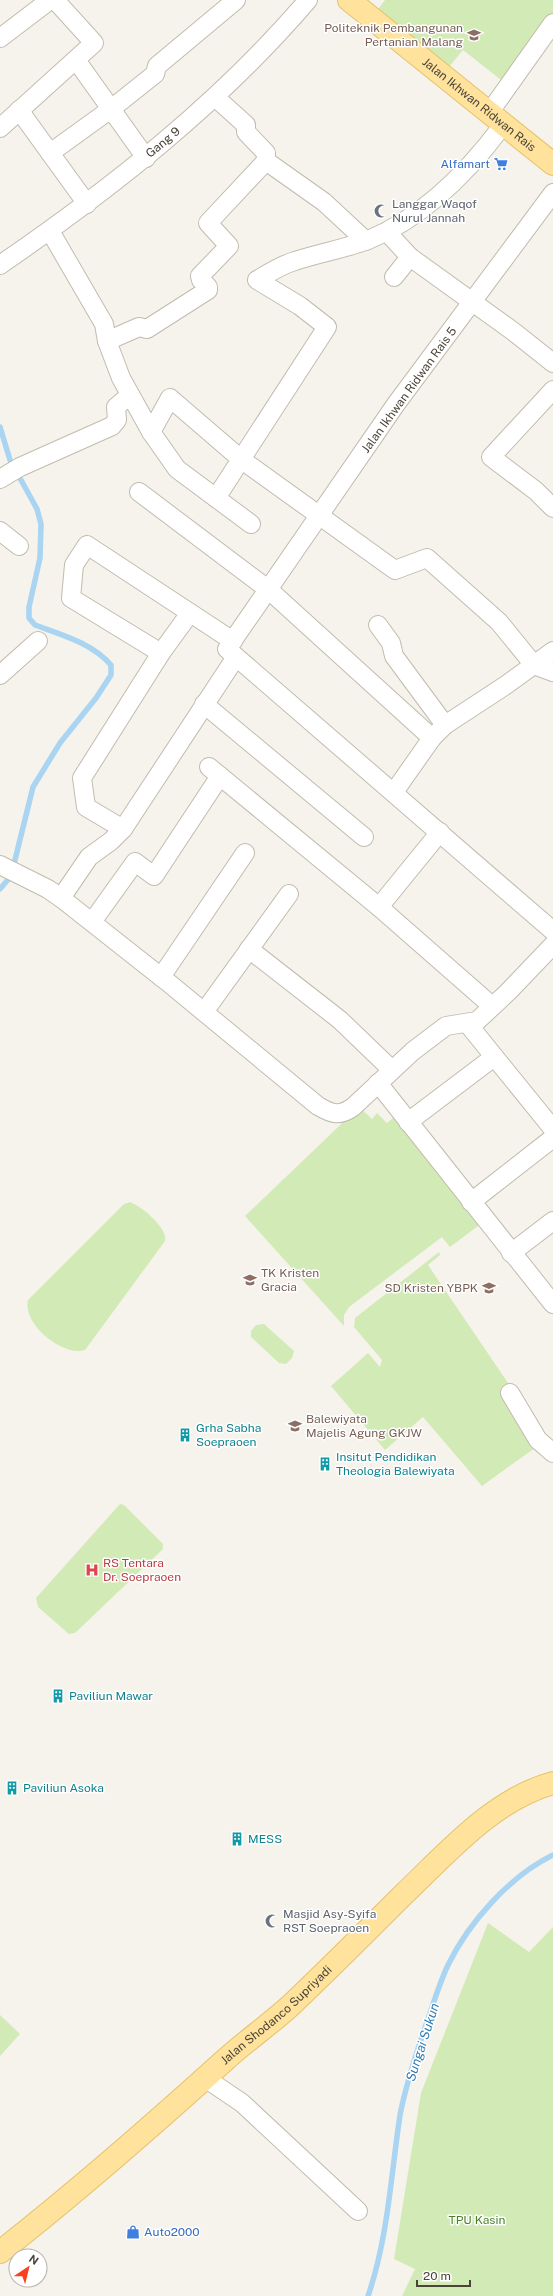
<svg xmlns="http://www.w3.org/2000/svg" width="553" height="2296" viewBox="0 0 553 2296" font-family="'Public Sans',sans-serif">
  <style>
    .green { fill: #d2eab5 }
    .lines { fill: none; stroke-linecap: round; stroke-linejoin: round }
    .stream { stroke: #a9d4f2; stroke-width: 5.5 }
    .minor-casing { stroke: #c2bbae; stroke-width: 20 }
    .major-casing { stroke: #e6c16a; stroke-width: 24 }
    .minor { stroke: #fff; stroke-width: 18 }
    .major { stroke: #ffe39c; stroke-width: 22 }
    .labels { text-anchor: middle; stroke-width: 3; stroke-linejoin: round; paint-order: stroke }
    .education-label { font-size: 12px; fill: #785e54; stroke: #fff; text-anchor: end }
    .street-label { font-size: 12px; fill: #4b4439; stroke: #fff }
    .shop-label { font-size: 12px; fill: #366cbe; stroke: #fff; text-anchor: end }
    .worship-label { font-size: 12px; fill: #5b616d; stroke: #fff; text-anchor: start }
    .culture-label { font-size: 12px; fill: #0d838f; stroke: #fff; text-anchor: start }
    .health-label { font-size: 12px; fill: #be3a42; stroke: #fff; text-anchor: start }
    .park-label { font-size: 12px; fill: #4a7f2a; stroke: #fff }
    .water-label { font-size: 13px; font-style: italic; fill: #2e7ab2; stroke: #fff }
  </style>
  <rect width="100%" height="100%" fill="#f6f3ec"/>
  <!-- green -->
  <g class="green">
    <path d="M385 0H553V14L505 83 463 50 449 67 378 9Z"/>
    <path d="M359 1107 372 1119 377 1113 387 1123 398 1114 482 1223 450 1247 442 1237 349 1307 344 1315V1326L245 1216Z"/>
    <path d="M130 1202C141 1206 168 1228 165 1241L85 1350C63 1357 22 1324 28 1300L124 1204Z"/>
    <path d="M439 1252 440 1255 428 1265 510 1386 539 1445 482 1486 423 1417 385 1450 331 1386 368 1353 380 1367 382 1360 354 1327 355 1318Z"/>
    <path d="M264 1324 294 1351 292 1358 286 1364 279 1363 251 1337V1331L256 1325Z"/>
    <path d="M120 1504 124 1505 163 1544V1549L75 1633 69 1634 38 1607 36 1598Z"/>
    <path d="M488 1923 529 1952 553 1927V2296H402L415 2269 394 2259 421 2093Z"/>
    <path d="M0 2015 20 2034 0 2056Z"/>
  </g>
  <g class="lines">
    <!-- stream -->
    <g class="stream">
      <path d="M0 427 10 460 37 509 41 524 40 558 29 607V618L35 625C62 635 92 643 111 665V675L96 698 60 743 33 787 11 876 0 889"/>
      <path d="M368 2296C388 2238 391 2175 400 2115 406 2084 416 2054 426 2025 433 2005 439 1984 448 1965 469 1922 510 1876 553 1855"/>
    </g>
    <!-- minor casing -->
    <g class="minor-casing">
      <g id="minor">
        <path d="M0 38 50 0"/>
        <path d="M76 60 146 158"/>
        <path d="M19 110 87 204"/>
        <path d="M489 113 553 23"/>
        <path d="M0 128 94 43 55 0"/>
        <path d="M50 153 111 109 155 74 157 66 236 0"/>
        <path d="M266 161 324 202 366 241"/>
        <path d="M553 193 396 404 227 649 553 931"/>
        <path d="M50 231 104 324 107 341 121 378 151 432 177 469 251 524"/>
        <path d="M387 232 410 257 514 332 553 363"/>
        <path id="s1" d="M0 265C112 188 219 104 308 0"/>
        <path d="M394 277 410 257"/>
        <path d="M107 341 139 327 147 329 208 290V287L201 280 200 276 229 246 208 223 266 161V153L246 132V125L215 97"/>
        <path d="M553 390 491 457 536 491 553 508"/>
        <path d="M151 432 170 398 242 460 395 570 427 558 499 622 534 665 553 672"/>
        <path d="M0 479 20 467 112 426 117 420 116 407 130 395"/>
        <path d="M139 492 269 590 432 738"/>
        <path d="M216 498 327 327 300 306 257 280C269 273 281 265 295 261 319 253 344 249 368 240 423 218 468 172 503 125"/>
        <path d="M0 531 19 546"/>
        <path d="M378 625 391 643 394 656 445 725"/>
        <path d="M161 653 71 598 74 565 87 545 233 641"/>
        <path d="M0 675 38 641"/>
        <path d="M204 704 364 837"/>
        <path d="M209 767 379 907 492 1006"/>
        <path d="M394 792 432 738 445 725 506 685 553 651"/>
        <path d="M123 829 86 807 82 778 161 653 190 613"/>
        <path d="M0 865 48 889 61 898 170 984 318 1106C332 1114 339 1117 353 1107L413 1051 446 1026 477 1021 508 992 553 945"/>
        <path d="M61 898 89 857 111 841 123 829 236 657"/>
        <path d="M379 907 440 832"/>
        <path d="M92 922 135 862 154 876 220 776"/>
        <path d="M249 949 340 1020 392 1070"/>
        <path d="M161 977 245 853"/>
        <path d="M204 1012 289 894"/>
        <path d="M467 1023 553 1129"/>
        <path d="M378 1083 553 1304"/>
        <path d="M408 1122 494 1057"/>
        <path d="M471 1202 553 1138"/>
        <path d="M511 1253 553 1221"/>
        <path d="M510 1393 538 1440 553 1453"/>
        <path d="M205 2078 242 2103 358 2211"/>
      </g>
    </g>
    <!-- major casing -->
    <g class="major-casing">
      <g id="major">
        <path id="s2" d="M349 0 553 164"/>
        <path id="s3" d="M0 2252C78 2191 152 2126 225 2060 246 2041 269 2025 290 2006 329 1969 367 1931 405 1893 448 1852 494 1799 553 1783"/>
      </g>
    </g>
    <!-- minor -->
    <use href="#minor" class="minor"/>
    <!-- major -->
    <use href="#major" class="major"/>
  </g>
  <!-- icons -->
  <defs>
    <g id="university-bare" transform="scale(1.08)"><path d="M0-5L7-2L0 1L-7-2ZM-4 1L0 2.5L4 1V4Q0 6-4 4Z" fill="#8d6e63" stroke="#fff" stroke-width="2.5" paint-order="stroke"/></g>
    <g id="supermarket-bare" transform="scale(1.08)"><path d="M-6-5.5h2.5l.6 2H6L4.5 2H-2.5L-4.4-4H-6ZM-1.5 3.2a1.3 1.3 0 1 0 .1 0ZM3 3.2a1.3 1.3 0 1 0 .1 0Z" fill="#3f7fe0" stroke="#fff" stroke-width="2.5" paint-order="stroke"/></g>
    <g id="mosque-bare" transform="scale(1.08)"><path d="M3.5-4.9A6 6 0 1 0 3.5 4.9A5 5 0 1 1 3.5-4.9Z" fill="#6b7280" stroke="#fff" stroke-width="2.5" paint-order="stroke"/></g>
    <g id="school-bare" transform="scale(1.08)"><path d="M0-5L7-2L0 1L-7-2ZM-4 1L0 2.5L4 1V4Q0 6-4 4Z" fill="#8d6e63" stroke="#fff" stroke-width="2.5" paint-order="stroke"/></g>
    <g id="building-bare" transform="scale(1.08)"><path d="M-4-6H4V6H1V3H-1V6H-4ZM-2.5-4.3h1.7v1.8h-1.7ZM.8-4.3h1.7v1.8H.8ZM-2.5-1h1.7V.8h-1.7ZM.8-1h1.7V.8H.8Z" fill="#0f9aa8" stroke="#fff" stroke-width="2.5" paint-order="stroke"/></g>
    <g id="hospital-bare" transform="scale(1.08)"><path d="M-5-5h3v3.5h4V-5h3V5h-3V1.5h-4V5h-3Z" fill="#e0444e" stroke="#fff" stroke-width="2.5" paint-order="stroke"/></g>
    <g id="shop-bare" transform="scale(1.08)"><path d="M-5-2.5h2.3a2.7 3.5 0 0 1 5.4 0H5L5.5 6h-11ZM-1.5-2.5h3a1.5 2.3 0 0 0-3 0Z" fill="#3f7fe0" stroke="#fff" stroke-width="2.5" paint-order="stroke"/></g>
  </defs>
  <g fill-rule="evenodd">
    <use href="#university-bare" x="474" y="35"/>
    <use href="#supermarket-bare" x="501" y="164"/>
    <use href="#mosque-bare" x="381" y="211"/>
    <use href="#school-bare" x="250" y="1280"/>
    <use href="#school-bare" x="489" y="1288"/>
    <use href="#university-bare" x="295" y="1426"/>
    <use href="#building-bare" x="185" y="1435"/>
    <use href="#building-bare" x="325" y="1464"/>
    <use href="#hospital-bare" x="92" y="1570"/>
    <use href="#building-bare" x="58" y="1696"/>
    <use href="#building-bare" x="12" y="1788"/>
    <use href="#building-bare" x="237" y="1839"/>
    <use href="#mosque-bare" x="272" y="1921"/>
    <use href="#shop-bare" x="133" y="2232"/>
  </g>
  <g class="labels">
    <!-- education labels -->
    <g class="education-label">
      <text x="463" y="32">Politeknik Pembangunan<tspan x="463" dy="14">Pertanian Malang</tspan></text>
      <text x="261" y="1277" text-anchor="start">TK Kristen<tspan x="261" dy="14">Gracia</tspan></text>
      <text x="478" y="1292">SD Kristen YBPK</text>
      <text x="306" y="1423" text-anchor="start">Balewiyata<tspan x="306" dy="14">Majelis Agung GKJW</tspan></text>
    </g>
    <!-- street labels -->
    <g class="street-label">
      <text dy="4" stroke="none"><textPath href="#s2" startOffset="167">Jalan Ikhwan Ridwan Rais</textPath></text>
      <text dy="4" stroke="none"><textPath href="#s1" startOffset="204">Gang 9</textPath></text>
      <text transform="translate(409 390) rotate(-54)" y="4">Jalan Ikhwan Ridwan Rais 5</text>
      <text dy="4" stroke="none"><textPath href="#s3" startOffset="364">Jalan Shodanco Supriyadi</textPath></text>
    </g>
    <!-- shop labels -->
    <g class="shop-label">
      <text x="490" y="168">Alfamart</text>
      <text x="144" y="2236" text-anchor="start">Auto2000</text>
    </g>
    <!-- worship labels -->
    <g class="worship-label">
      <text x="392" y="208">Langgar Waqof<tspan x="392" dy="14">Nurul Jannah</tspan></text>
      <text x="283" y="1918">Masjid Asy-Syifa<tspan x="283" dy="14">RST Soepraoen</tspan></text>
    </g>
    <!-- culture labels -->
    <g class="culture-label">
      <text x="196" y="1432">Grha Sabha<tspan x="196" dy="14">Soepraoen</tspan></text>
      <text x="336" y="1461">Insitut Pendidikan<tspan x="336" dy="14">Theologia Balewiyata</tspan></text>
      <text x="69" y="1700">Paviliun Mawar</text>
      <text x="23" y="1792">Paviliun Asoka</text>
      <text x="248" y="1843">MESS</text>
    </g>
    <!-- health labels -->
    <g class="health-label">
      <text x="103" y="1567">RS Tentara<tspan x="103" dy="14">Dr. Soepraoen</tspan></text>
    </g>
    <!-- park labels -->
    <g class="park-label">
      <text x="477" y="2224">TPU Kasin</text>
    </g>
    <!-- water labels -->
    <g class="water-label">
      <text transform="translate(422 2042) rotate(-72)" y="5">Sungai Sukun</text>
    </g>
  </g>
  <!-- north arrow -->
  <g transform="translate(28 2268) rotate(35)"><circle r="19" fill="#ffffff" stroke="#b7b4b0"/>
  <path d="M0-3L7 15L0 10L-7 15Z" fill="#fc3f1d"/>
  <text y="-6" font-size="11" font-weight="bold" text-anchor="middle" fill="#4b4439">N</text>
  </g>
  <!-- scale -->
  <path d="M417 2280v6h53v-6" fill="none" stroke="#4b4439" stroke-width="2"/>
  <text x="423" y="2280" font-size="12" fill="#4b4439" stroke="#ffffff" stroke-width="3" paint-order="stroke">20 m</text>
</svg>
